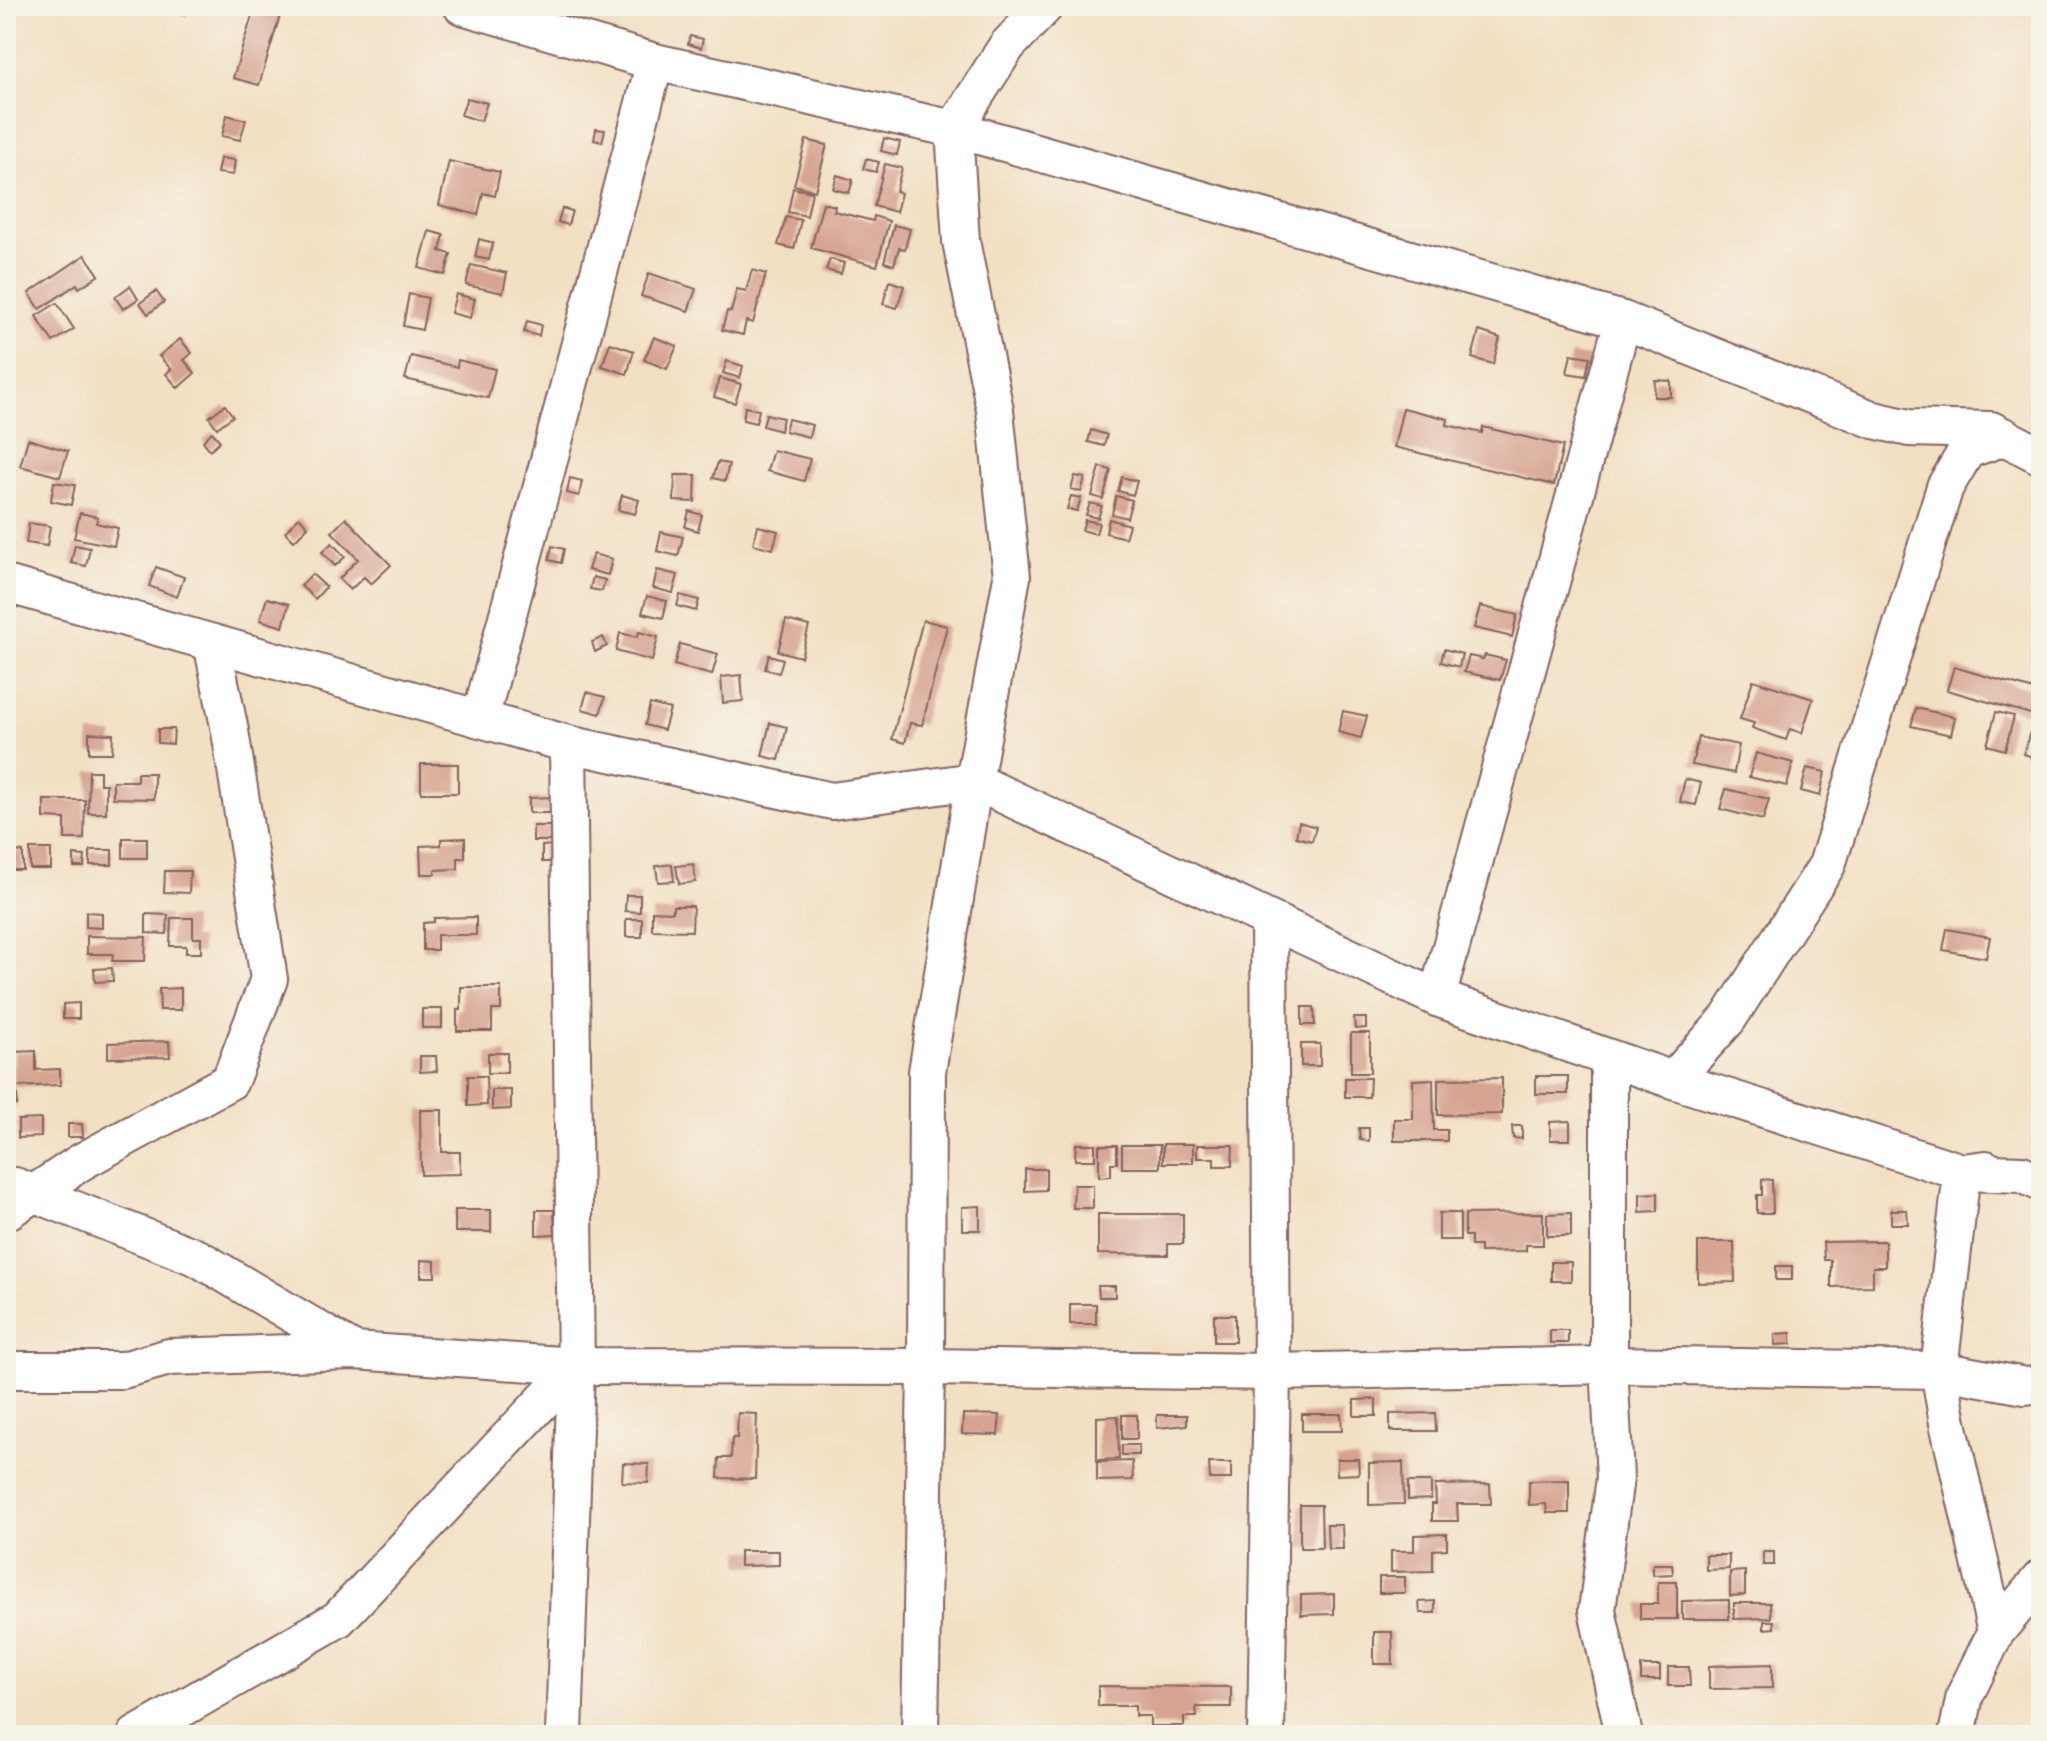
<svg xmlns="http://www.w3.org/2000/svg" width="2047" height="1741" viewBox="0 0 2047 1741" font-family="'Shantell Sans',sans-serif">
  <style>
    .building { fill: #d7a492 }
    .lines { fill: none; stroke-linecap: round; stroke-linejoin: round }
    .minor-casing { stroke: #856360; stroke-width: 40 }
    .minor { stroke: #fff; stroke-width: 36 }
  </style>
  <rect width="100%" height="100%" fill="#f7f3e8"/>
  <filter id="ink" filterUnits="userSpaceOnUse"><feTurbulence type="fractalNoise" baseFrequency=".0125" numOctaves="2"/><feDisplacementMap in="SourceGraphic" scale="16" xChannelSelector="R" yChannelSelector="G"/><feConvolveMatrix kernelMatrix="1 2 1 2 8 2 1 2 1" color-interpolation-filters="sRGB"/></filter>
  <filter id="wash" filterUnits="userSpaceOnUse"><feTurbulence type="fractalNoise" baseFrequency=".006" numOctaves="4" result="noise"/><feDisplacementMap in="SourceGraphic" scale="32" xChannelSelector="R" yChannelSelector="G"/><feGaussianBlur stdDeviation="1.8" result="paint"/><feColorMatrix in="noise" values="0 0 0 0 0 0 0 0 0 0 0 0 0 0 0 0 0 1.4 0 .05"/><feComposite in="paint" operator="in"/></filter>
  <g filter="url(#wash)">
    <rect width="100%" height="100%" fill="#f2e0c3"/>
    <g id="blocks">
      <!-- building -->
      <g class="building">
        <path d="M145 6H185L184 14Z"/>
        <path d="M255 6H283L259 85 233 78Z"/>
        <path d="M690 36 703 39 701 48 688 44Z"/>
        <path d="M467 98 487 103 481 121 461 115Z"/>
        <path d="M227 115 246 120 240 140 222 136Z"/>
        <path d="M596 129 605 130 602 142 594 140Z"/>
        <path d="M884 138 900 142 897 155 881 151Z"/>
        <path d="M806 140 827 145 815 191 794 185Z"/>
        <path d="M220 158 235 160 233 175 217 173Z"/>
        <path d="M866 159 879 162 876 172 863 169Z"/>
        <path d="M449 161 500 172 495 196 483 193 478 215 439 205Z"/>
        <path d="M885 164 902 168 896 191 901 193 896 212 874 206Z"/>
        <path d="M837 175 853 180 849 193 833 189Z"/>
        <path d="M793 188 812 192 807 216 788 212Z"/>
        <path d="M823 203 835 206 834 211 873 221 874 216 889 221 877 266 811 248Z"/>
        <path d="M562 208 572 211 568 225 558 222Z"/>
        <path d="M786 217 801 220 794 249 778 245Z"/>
        <path d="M894 225 910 229 905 249 899 248 894 265 884 262Z"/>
        <path d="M429 231 444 235 440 251 451 254 445 275 419 268Z"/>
        <path d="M479 239 493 243 489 260 475 257Z"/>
        <path d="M85 255 99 275 79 288 77 284 40 309 29 293Z"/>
        <path d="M830 259 844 263 841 274 826 270Z"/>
        <path d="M471 265 507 273 503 293 466 285Z"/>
        <path d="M752 270 766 274 753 323 746 321 743 335 722 330 727 311 731 312 737 289 746 291Z"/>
        <path d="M649 273 696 289 688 311 641 296Z"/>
        <path d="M889 281 904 286 897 308 883 304Z"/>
        <path d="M130 286 138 299 123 309 115 297Z"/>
        <path d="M156 291 164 302 148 314 140 303Z"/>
        <path d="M409 294 428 298 422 330 403 326Z"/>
        <path d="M456 294 475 299 470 318 451 313Z"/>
        <path d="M57 303 74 329 53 342 36 316Z"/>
        <path d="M527 321 541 325 539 336 524 332Z"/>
        <path d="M1479 331 1500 338 1493 364 1472 358Z"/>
        <path d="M654 337 677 346 667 369 644 360Z"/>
        <path d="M180 339 192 353 184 360 195 373 178 388 166 374 171 369 159 356Z"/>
        <path d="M610 343 634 351 627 374 602 366Z"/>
        <path d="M1571 354 1590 357 1586 376 1567 373Z"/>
        <path d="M411 356 457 367 458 360 495 369 488 398 405 379Z"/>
        <path d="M727 361 743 366 740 378 723 373Z"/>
        <path d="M720 378 741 384 735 403 714 397Z"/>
        <path d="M1655 380 1671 381V397H1654Z"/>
        <path d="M225 405 233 416 217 428 209 417Z"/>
        <path d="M745 407 759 410 756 423 743 420Z"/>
        <path d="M1403 408 1448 419 1447 425 1482 433 1483 427 1563 446 1554 485 1394 447Z"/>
        <path d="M766 414 783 418 780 431 763 426Z"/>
        <path d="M788 419 812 425 809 437 785 431Z"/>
        <path d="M1091 430 1107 435 1104 446 1088 442Z"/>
        <path d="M212 432 220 441 210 450 203 441Z"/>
        <path d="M28 439 68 451 60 477 20 466Z"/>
        <path d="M773 450 810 459 804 481 767 471Z"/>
        <path d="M718 462 729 464 725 481 713 478Z"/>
        <path d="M1100 467 1111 470 1103 499 1092 496Z"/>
        <path d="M675 475H696L695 502 674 501Z"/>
        <path d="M1075 476 1085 478 1081 492 1071 489Z"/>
        <path d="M1122 477 1137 481 1133 495 1118 491Z"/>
        <path d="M570 478 582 481 579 496 567 493Z"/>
        <path d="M54 482 75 485 71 505 51 501Z"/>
        <path d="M622 495 639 500 635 514 618 510Z"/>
        <path d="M1071 496 1081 498 1077 511 1067 509Z"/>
        <path d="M1116 496 1132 500 1127 518 1112 514Z"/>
        <path d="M1090 503 1102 506 1098 518 1086 515Z"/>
        <path d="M689 511 702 515 698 531 685 527Z"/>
        <path d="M80 513 98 517 96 523 118 528 114 546 74 538Z"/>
        <path d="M299 517 308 527 294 541 285 532Z"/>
        <path d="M346 518 391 565 371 584 364 577 350 590 339 579 358 559 332 532Z"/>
        <path d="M1109 519 1129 525 1125 538 1106 533Z"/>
        <path d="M1085 520 1099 523 1096 534 1082 530Z"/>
        <path d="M29 523 50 526 47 546 26 543Z"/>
        <path d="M758 526 778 531 773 549 753 544Z"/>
        <path d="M661 532 683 537 678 556 657 551Z"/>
        <path d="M332 543 345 557 335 566 322 552Z"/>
        <path d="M75 545 90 548 86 566 71 563Z"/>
        <path d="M552 546 564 549 561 563 549 560Z"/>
        <path d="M593 554 612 559 608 575 588 570Z"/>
        <path d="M156 567 184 577 177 597 149 586Z"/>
        <path d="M657 570 678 575 673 593 653 588Z"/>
        <path d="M312 574 326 587 315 599 301 586Z"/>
        <path d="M593 577 605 580 602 591 590 589Z"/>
        <path d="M680 595 699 600 696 611 677 606Z"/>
        <path d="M647 596 667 601 663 618 642 613Z"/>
        <path d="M267 598 289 604 283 627 260 620Z"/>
        <path d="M1480 606 1517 615 1512 637 1474 628Z"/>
        <path d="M786 620 809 626 801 657 778 651Z"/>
        <path d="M923 620 947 626 922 725 910 723 905 743 892 739Z"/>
        <path d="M639 632 658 637 652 661 616 651 620 633 637 637Z"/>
        <path d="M603 637 607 646 595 652 592 642Z"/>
        <path d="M680 644 718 654 712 675 674 665Z"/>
        <path d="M1444 649 1462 654 1459 667 1441 662Z"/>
        <path d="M769 655 783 659 779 673 765 669Z"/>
        <path d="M1485 655 1506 660 1500 680 1464 672 1469 656 1483 659Z"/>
        <path d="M1954 667 2041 692 2034 715 1947 690Z"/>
        <path d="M741 675 743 701 723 703 721 677Z"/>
        <path d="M1753 680 1813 699 1802 733 1790 729 1786 740 1752 728 1754 723 1740 719Z"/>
        <path d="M587 692 605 697 600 714 582 709Z"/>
        <path d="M650 704 670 709 664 730 645 725Z"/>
        <path d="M1916 708 1955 717 1951 735 1911 726Z"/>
        <path d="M1343 711 1367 716 1361 738 1338 732Z"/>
        <path d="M1996 712 2014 716 2005 750 1987 745Z"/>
        <path d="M770 723 787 727 779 760 762 756Z"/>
        <path d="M158 729H174L173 744 158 743Z"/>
        <path d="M2030 732 2041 735 2040 759 2023 754Z"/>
        <path d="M89 733 113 734 112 753H89Z"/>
        <path d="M1698 737 1739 745 1734 773 1692 765Z"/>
        <path d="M1756 753 1793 763 1787 786 1749 777Z"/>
        <rect x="421" y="764" width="37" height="29"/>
        <path d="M1807 768 1825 772 1820 796 1801 791Z"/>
        <path d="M89 771H100V784H106V813H88Z"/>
        <path d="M137 773H154V799L113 798V781H137Z"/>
        <path d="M1685 779 1701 783 1696 805 1680 802Z"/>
        <path d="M1726 789 1769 799 1763 820 1720 809Z"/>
        <path d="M554 797V813H529V798Z"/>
        <path d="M44 800H85L84 839H65V819L44 818Z"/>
        <path d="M1299 822 1316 827 1312 841 1296 837Z"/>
        <path d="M533 826H553L552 841H533Z"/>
        <rect x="123" y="838" width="24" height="20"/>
        <path d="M465 838V858H458V869L435 870V874H421L420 846 441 845V839Z"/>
        <path d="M6 843H15L14 851 23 852V870H6Z"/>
        <path d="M555 845V862H542V846Z"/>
        <rect x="30" y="849" width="21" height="20"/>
        <rect x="90" y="850" width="22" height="15"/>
        <path d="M74 855 85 856 84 867H74Z"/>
        <path d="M672 864 674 881 658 882 656 866Z"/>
        <path d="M693 864 696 882 679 884 676 866Z"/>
        <path d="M165 871H190L189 893 164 892Z"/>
        <path d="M626 895H640V912L625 911Z"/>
        <path d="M673 906H693L692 931 652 930V911L673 912Z"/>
        <path d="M86 912 102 913V928L86 927Z"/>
        <path d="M146 914 168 915 167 934 146 933Z"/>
        <path d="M476 917V935H437V950H423V923L434 922V918Z"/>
        <path d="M171 918H193V938H201V953H186V946H170Z"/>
        <rect x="626" y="919" width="16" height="18"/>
        <path d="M1947 929 1990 937 1986 958 1943 950Z"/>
        <path d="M87 936 146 937 145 961H112L113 954H87Z"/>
        <path d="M112 968 113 981 95 982 94 969Z"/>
        <path d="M461 987H501V1010H492V1031H457V1010H461Z"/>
        <path d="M181 988V1010H160L159 989Z"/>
        <path d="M79 1003V1019H63V1004Z"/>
        <path d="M1302 1007H1314L1315 1025H1302Z"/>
        <rect x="422" y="1009" width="20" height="19"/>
        <path d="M1354 1018H1366V1028L1355 1029Z"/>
        <rect x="1351" y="1033" width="19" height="40"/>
        <path d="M169 1041 170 1057 108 1058V1043Z"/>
        <rect x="1301" y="1044" width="19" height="22"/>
        <path d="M36 1051V1070L60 1069V1085L14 1087V1052Z"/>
        <rect x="488" y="1053" width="19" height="20"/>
        <path d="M420 1056H436L437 1071 420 1072Z"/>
        <path d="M468 1076H486L487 1105 468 1106Z"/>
        <rect x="1536" y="1076" width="32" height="18"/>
        <path d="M1345 1078H1370L1369 1097H1345Z"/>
        <path d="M1502 1078V1114L1438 1115V1079Z"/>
        <path d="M1433 1079 1434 1130H1447V1141H1394V1119H1413V1080Z"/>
        <path d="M492 1090H511V1109L492 1110Z"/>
        <rect x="6" y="1092" width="11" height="13"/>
        <path d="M420 1110H442V1152H460V1174L421 1175Z"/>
        <path d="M41 1119V1137L18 1138V1120Z"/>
        <path d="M1570 1121V1140H1550V1122Z"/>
        <path d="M68 1124H82L83 1137H68Z"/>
        <path d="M1512 1126H1522V1139L1513 1138Z"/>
        <path d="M1359 1128H1369V1141L1360 1140Z"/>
        <path d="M1076 1144H1095V1160H1075Z"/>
        <rect x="1163" y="1144" width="30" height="19"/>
        <path d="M1099 1145H1117V1163H1111V1176L1099 1177Z"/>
        <rect x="1122" y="1145" width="38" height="23"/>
        <path d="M1197 1145H1233L1232 1166H1214V1158H1197Z"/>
        <path d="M1025 1169H1046V1190L1025 1191Z"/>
        <path d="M1762 1179 1772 1180 1773 1213H1757V1195H1762Z"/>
        <path d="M1074 1185H1093V1208H1073Z"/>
        <path d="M1658 1193V1211L1640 1212V1194Z"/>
        <path d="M980 1206V1230H962V1207Z"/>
        <rect x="455" y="1210" width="36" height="22"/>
        <path d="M536 1210H554L555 1234 536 1235Z"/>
        <path d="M1891 1210H1907L1908 1224H1891Z"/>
        <rect x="1439" y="1213" width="21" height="27"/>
        <path d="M1543 1213V1245H1526V1251L1480 1252V1246H1471V1236H1465V1214Z"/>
        <path d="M1571 1213V1236H1547V1214Z"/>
        <path d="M1098 1214H1183V1244H1168V1255L1098 1254Z"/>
        <path d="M1885 1241V1267H1873V1286L1831 1287V1260H1824L1823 1242Z"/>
        <path d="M1698 1242H1734L1735 1282 1698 1283Z"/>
        <path d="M421 1260 435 1261V1277H421Z"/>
        <rect x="1551" y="1262" width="20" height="19"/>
        <rect x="1776" y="1266" width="16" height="14"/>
        <path d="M1098 1286H1115V1297H1099Z"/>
        <rect x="1070" y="1304" width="26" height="20"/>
        <rect x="1214" y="1315" width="21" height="27"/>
        <rect x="1550" y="1330" width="18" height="13"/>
        <path d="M1791 1333V1344L1775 1345V1334Z"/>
        <path d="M1376 1399V1416H1354V1400Z"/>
        <path d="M738 1413 757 1414 755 1479 718 1478 719 1458H731L732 1438H737Z"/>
        <path d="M1435 1413 1436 1431H1390V1414Z"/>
        <path d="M963 1414 1000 1415 998 1435 962 1434Z"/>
        <path d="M1302 1414H1341L1342 1431H1302Z"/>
        <rect x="1122" y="1415" width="15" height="24"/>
        <path d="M1157 1415H1187V1425L1157 1428Z"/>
        <path d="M1118 1416 1119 1459 1097 1460V1417Z"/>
        <rect x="1122" y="1445" width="17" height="10"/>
        <path d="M1337 1459H1358L1359 1474 1337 1475Z"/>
        <path d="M1132 1461 1133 1480 1097 1481V1462Z"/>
        <path d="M1403 1462 1404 1504 1369 1505V1463Z"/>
        <path d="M623 1463 649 1464 648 1483 622 1482Z"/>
        <path d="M1209 1463H1231V1479H1210Z"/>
        <path d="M1569 1480V1513H1547L1546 1504 1529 1505V1481Z"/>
        <path d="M1408 1482H1431V1499L1408 1500Z"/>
        <path d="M1490 1484 1491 1504H1457L1458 1521H1432V1504H1436L1435 1485Z"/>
        <path d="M1300 1505H1321L1322 1548H1300Z"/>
        <path d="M1327 1525H1342L1343 1549H1328Z"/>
        <path d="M1447 1534V1549L1433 1550V1571L1391 1572V1551H1414V1535Z"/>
        <path d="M740 1551H779V1565L740 1566Z"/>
        <rect x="1763" y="1552" width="11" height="13"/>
        <path d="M1706 1555H1729V1569L1706 1570Z"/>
        <path d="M1653 1564H1672L1673 1574 1653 1575Z"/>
        <path d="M1745 1571V1595L1730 1596V1572Z"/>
        <rect x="1379" y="1577" width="26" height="16"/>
        <path d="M1658 1582H1677V1619H1640V1604H1658Z"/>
        <path d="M1334 1594V1614L1301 1615V1595Z"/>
        <path d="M1729 1600V1619H1682V1601Z"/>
        <path d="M1435 1601V1613H1420L1419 1602Z"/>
        <path d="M1734 1603H1770L1771 1618 1734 1619Z"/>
        <path d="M1764 1621H1774V1628L1764 1629Z"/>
        <path d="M1374 1632H1392L1393 1664H1374Z"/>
        <path d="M1772 1664V1688L1709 1689V1666Z"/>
        <rect x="1641" y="1666" width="19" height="14"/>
        <path d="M1668 1667H1689L1690 1686H1668Z"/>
        <path d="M1098 1686 1231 1687V1707H1196L1197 1717H1184V1726H1150V1716H1135V1706H1098Z"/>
        <rect x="1097" y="1731" width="23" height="4"/>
      </g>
    </g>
  </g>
  <g filter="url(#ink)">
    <use href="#blocks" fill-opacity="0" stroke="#856360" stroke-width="2"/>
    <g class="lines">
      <!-- minor casing -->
      <g class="minor-casing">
        <g id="minor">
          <path d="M462 6 655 62 954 129 1008 144 1623 320 1874 420 1909 428 1991 430 2041 456"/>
          <path d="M6 584 568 744 832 801 974 781 1437 998 1673 1080 1962 1172 2022 1174 2041 1183"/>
          <path d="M480 719 655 62"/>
          <path d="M1437 998 1623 320"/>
          <path d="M1609 1058V1365L1615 1478 1597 1610 1624 1735"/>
          <path d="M1673 1080 1728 1019 1827 865 1945 487 1967 450 2005 437"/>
          <path d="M1986 1169 1962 1172 1939 1370 1948 1423 1996 1632"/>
          <path d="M15 1186 198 1258 354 1351"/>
          <path d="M6 1212 81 1162 230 1081 269 979 230 731 212 643"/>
          <path d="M6 1370H123L169 1357 354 1351 576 1366 926 1367 1272 1372 1609 1365 1939 1370 2025 1386 2041 1384"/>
          <path d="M136 1735 338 1619 576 1366"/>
          <path d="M564 1735 576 1366 568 744"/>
          <path d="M920 1735 926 1367 927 1072 974 781 1012 577 995 410 961 241 954 129 1007 46 1045 6"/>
          <path d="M1266 1735 1272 1372 1269 921"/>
          <path d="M1957 1735 1965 1695 1996 1632 2041 1578"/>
        </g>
      </g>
      <!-- minor -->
      <use href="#minor" class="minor"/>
    </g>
  </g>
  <!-- margin -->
  <rect width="2047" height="1741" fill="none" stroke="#f7f3e8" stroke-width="32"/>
</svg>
